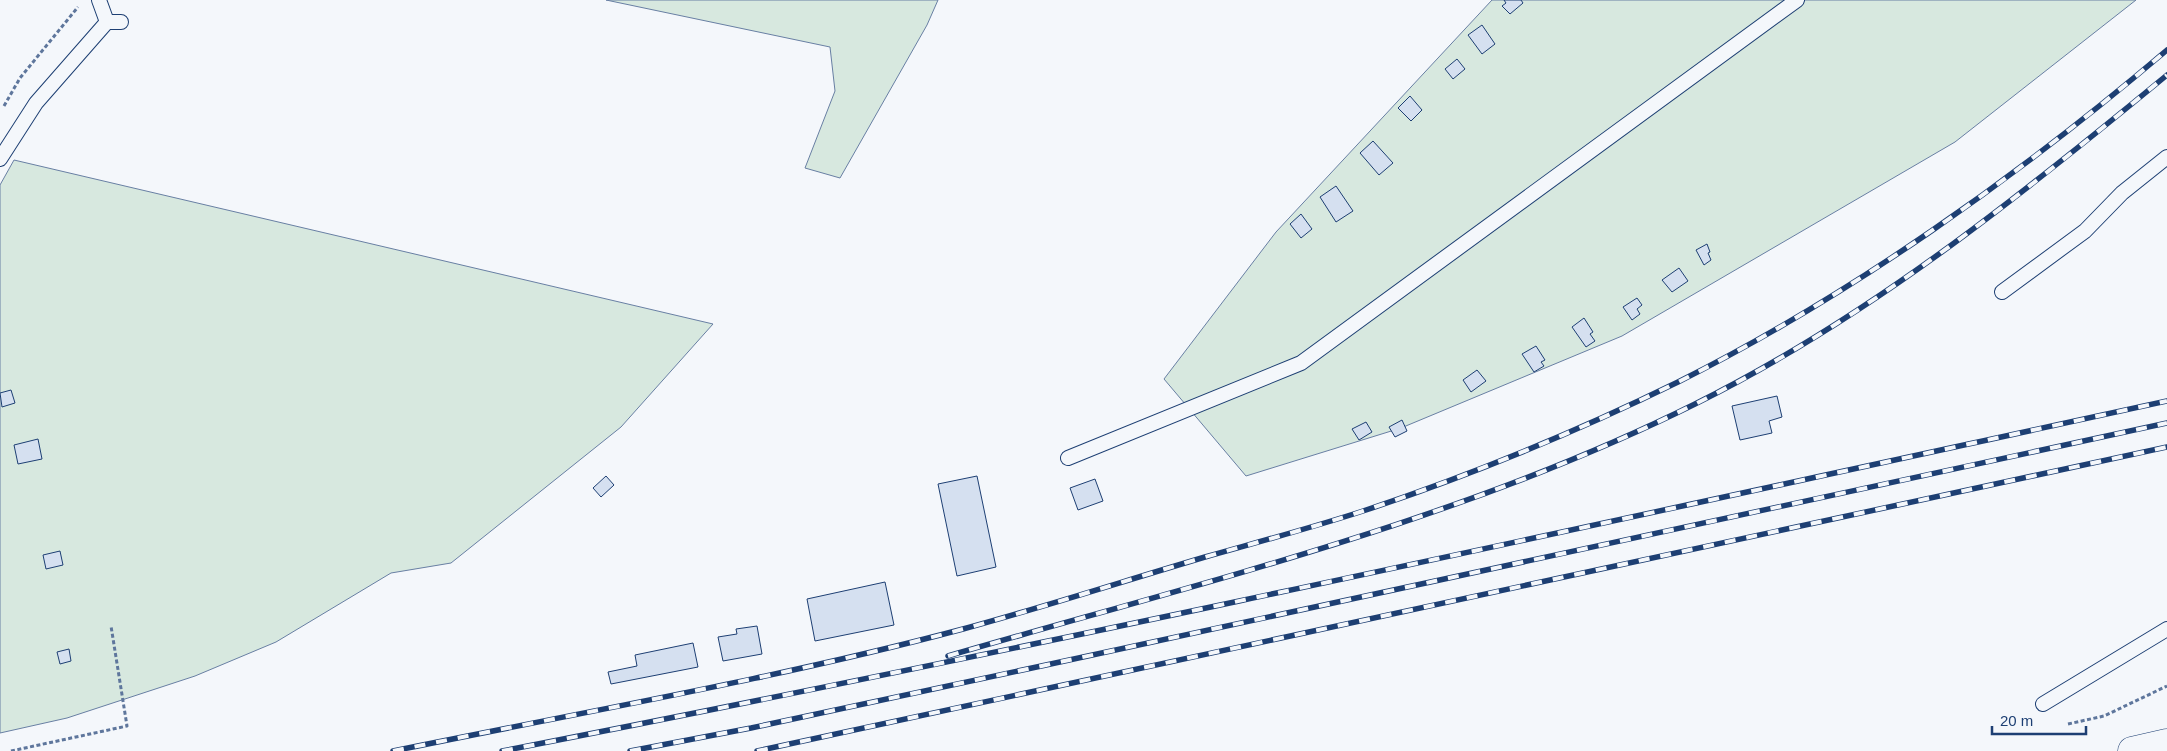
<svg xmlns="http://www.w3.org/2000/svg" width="2167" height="751" viewBox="0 0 2167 751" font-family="Arial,sans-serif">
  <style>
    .green { fill: #d7e8df; stroke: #687fa3 }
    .building { fill: #d5e0f0; stroke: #1d3f73 }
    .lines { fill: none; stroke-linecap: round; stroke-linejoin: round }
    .service-casing { stroke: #1d3f73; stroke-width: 16 }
    .minor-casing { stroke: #1d3f73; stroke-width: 29 }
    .path { stroke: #5e769c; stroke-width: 3; stroke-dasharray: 4 2.5; stroke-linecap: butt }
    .service { stroke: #f4f7fb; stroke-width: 14 }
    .minor { stroke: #f4f7fb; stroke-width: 28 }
    .rail-casing { stroke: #1d3f73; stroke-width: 5.5 }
    .rail { stroke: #f4f7fb; stroke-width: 4; stroke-dasharray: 11; stroke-linecap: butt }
  </style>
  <rect width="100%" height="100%" fill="#f4f7fb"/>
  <!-- green -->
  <g class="green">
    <path d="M606 0H938L927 25 840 178 805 168 835 91 830 47Z"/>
    <path d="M1492 0H2136L1955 142 1622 336 1401 428 1246 476 1164 379 1276 232Z"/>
    <path d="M14 160 713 324 621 427 451 563 391 573 276 642 195 676 67 718 0 733V185Z"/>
  </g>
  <!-- building -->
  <g class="building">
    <path d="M1504 0H1521L1523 3 1510 14 1502 6 1506 3Z"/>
    <path d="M1482 25 1495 44 1482 54 1468 35Z"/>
    <path d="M1457 59 1465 69 1453 79 1445 69Z"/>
    <path d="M1410 96 1422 110 1411 121 1398 108Z"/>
    <path d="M1373 141 1393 163 1379 175 1360 153Z"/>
    <path d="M1336 186 1353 211 1336 222 1320 197Z"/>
    <path d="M1301 214 1312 229 1301 238 1290 224Z"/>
    <path d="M1707 244 1710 252 1708 253 1711 260 1704 265 1696 250Z"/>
    <path d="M1679 268 1688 281 1672 292 1662 280Z"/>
    <path d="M1637 298 1642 305 1637 309 1640 314 1632 320 1623 307Z"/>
    <path d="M1584 318 1593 332 1590 334 1595 341 1586 347 1572 327Z"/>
    <path d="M1536 346 1545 360 1541 362 1544 366 1534 372 1522 354Z"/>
    <path d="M1477 370 1486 381 1471 392 1463 380Z"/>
    <path d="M11 390 15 403 2 407 0 393Z"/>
    <path d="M1777 396 1782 417 1769 421 1772 433 1740 440 1732 406Z"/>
    <path d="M1402 420 1407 431 1395 437 1389 427Z"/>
    <path d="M1366 422 1372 432 1359 440 1352 429Z"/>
    <path d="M38 439 42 459 18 464 14 445Z"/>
    <path d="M606 476 614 485 601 497 593 488Z"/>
    <path d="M977 476 996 567 957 576 938 484Z"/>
    <path d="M1095 479 1103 501 1078 510 1070 488Z"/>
    <path d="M60 551 63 565 46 569 43 555Z"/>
    <path d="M885 582 894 625 815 641 807 599Z"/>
    <path d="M757 626 762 654 723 661 718 637 737 634 736 629Z"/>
    <path d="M693 643 698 667 611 684 608 672 637 666 635 655Z"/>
    <path d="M69 649 71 661 60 664 57 652Z"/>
  </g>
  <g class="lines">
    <!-- service casing -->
    <g class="service-casing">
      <g id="service">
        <path d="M99 0 107 22"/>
        <path d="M0 159 36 103 107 22H121"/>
        <path d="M2002 292 2085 231 2122 193 2167 157"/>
        <path d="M1068 458 1301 363 1797 0"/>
        <path d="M2043 704 2167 629"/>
      </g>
    </g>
    <!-- minor casing -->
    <g class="minor-casing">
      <path id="minor" d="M2132 751 2167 743"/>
    </g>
    <!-- path -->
    <g class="path">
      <path d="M4 106 20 78 78 7"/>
      <path d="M2068 724 2104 716 2167 686"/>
      <path d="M11 751 127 726 111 626"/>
    </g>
    <!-- service -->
    <use href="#service" class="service"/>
    <!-- minor -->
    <use href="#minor" class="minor"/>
    <!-- rail casing -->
    <g class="rail-casing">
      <g id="rail">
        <path d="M948 656C1199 583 1460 521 1695 404 1868 318 2019 197 2167 75"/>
        <path d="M393 751C583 712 775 679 963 629 1044 607 1124 581 1205 557 1258 542 1311 528 1363 511 1471 475 1576 432 1678 382 1850 296 2020 175 2167 50"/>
        <path d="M502 751C1059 643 1613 521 2167 401"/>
        <path d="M630 751 751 728 1046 665 2167 423"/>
        <path d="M757 751 2167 447"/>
      </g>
    </g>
    <!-- rail -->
    <use href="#rail" class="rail"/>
  </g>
  <!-- scale -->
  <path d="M1992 726v8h94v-8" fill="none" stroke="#1d3f73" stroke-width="2.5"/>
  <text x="2000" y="726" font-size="15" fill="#1d3f73" stroke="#f4f7fb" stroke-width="4" paint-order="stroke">20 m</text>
</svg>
